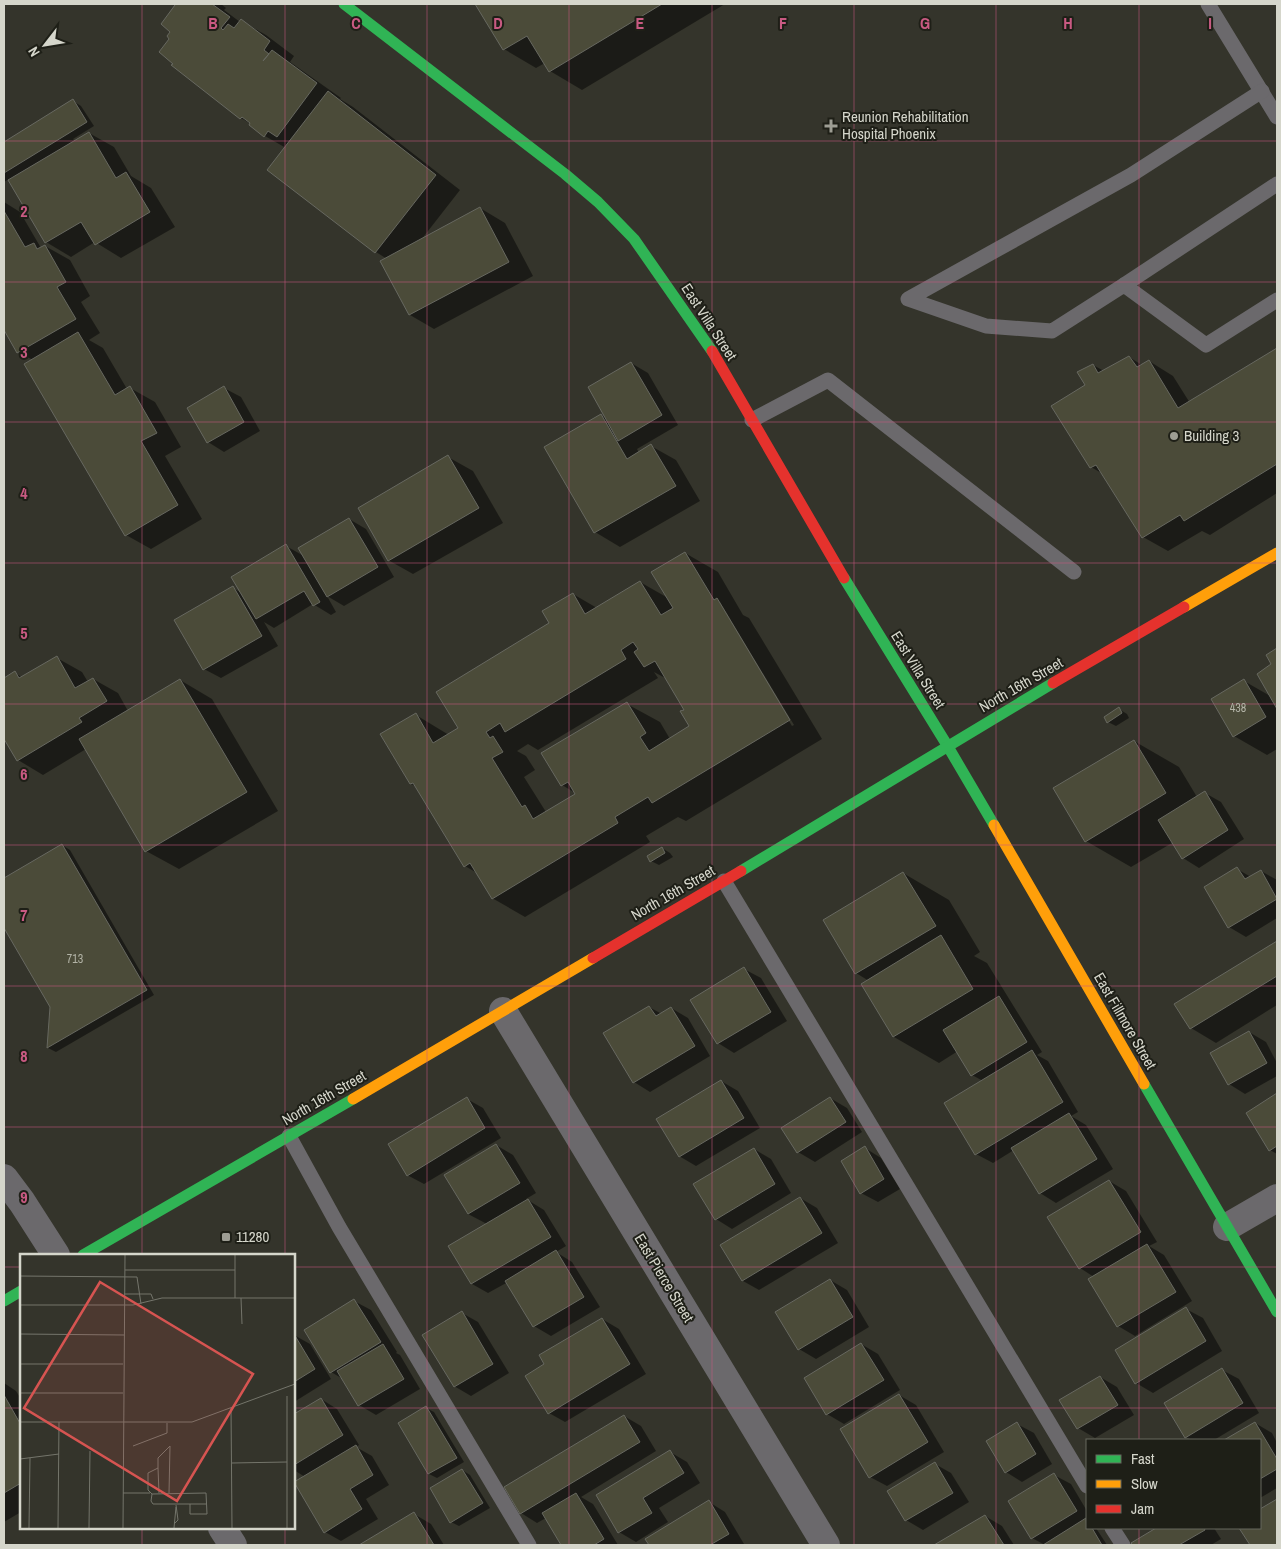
<svg xmlns="http://www.w3.org/2000/svg" width="1281" height="1549" viewBox="0 0 1281 1549" font-family="'Archivo Narrow',sans-serif">
  <style>
    .shadow { fill: #0007; fill-rule: evenodd }
    .building { fill: #4b4b39; stroke: #676860; fill-rule: evenodd }
    .lines { fill: none; stroke-linecap: round; stroke-linejoin: round }
    .lane { stroke: #6b696c; stroke-width: 15 }
    .street { stroke: #6b696c; stroke-width: 28 }
    .fast { stroke: #30b455; stroke-width: 11 }
    .slow { stroke: #ff9f0a; stroke-width: 11 }
    .jam { stroke: #e5322d; stroke-width: 11 }
    .grid { fill: none; stroke: #c95a82; stroke-width: 1; stroke-opacity: 0.55 }
    .poi-dot { fill: #9d9d93; stroke: #1e1f17; stroke-width: 2 }
    .labels { text-anchor: middle; stroke-width: 4; stroke-linejoin: round; paint-order: stroke }
    .number-label { font-size: 12px; fill: #b2b3a6 }
    .poi-label { font-size: 15px; fill: #d5d6cb; stroke: #1e1f17; text-anchor: start }
    .street-label { font-size: 15px; fill: #d5d6cb; stroke: #1e1f17 }
    .inset-road { fill: none; stroke: #74756b; stroke-width: 1 }
    .view { fill: #d65451; fill-opacity: 0.15; stroke: #d65451; stroke-width: 2.5 }
    .inset-edge { fill: none; stroke: #d5d6cb; stroke-width: 2.5 }
    .grid-label { font-size: 16px; text-anchor: middle; font-weight: bold; fill: #c95a82; stroke: #1e1f17; stroke-width: 4; stroke-linejoin: round; paint-order: stroke }
  </style>
  <rect width="100%" height="100%" fill="#34342b"/>
  <!-- shadow -->
  <g class="shadow">
    <path d="M175 4H221L226 8 224 10 240 22 241 21 266 35 294 56 290 62 341 98 340 99 353 107 460 190 421 240 480 208 505 223 533 276 434 329 410 315 387 259 376 252 269 169 286 148 265 136 250 125 251 124 241 118 171 39 176 5Z"/>
    <path d="M476 4H725L582 90 550 71 545 63 536 68 504 49Z"/>
    <path d="M73 101 81 106 94 126 73 139 75 141 89 133 114 147 131 176 151 188 175 227 121 258 95 242 71 257 46 242 9 179 4 182V144Z"/>
    <path d="M4 202 20 212 41 248 45 246 70 260 90 296 81 302 100 333 89 340 103 348 127 389 130 388 155 402 181 447 165 456 202 519 151 549 126 535 33 360 18 352 4 327Z"/>
    <path d="M1277 349V493L1210 535 1202 531 1168 551 1143 537 1103 474 1091 467 1087 386 1093 365 1104 371 1129 357 1142 365 1149 361 1173 376 1190 403Z"/>
    <path d="M631 363 648 373 678 425 637 449 639 453 651 446 676 460 700 501 620 547 595 532 546 447 601 415 607 419Z"/>
    <path d="M224 388 241 397 260 431 224 452 208 442Z"/>
    <path d="M448 457 473 471 503 523 413 574 388 560Z"/>
    <path d="M349 519 366 529 394 577 344 606 327 596 336 612 331 615 313 604 274 628 264 622 278 646 221 678 204 669 233 588 242 593 286 546 304 556Z"/>
    <path d="M685 553 718 572 743 615 749 618 822 739 686 821 678 817 646 836 650 842 525 917 492 898 477 873 465 866 418 787 411 784 416 715 449 735 460 728 551 624 573 594 597 608 640 582 668 598ZM717 602H720L794 725 792 726ZM654 672 667 679 686 710 691 726 670 739 660 722 627 704 562 785 577 794 546 812 524 777 535 770 526 756 517 751 528 744 538 750 658 678Z"/>
    <path d="M1277 649V749L1267 755 1234 736 1212 700 1244 681 1272 697 1273 664 1268 655Z"/>
    <path d="M57 658 82 672 88 682 93 679 118 693 128 711 180 680 212 699 278 811 179 869 146 851 86 749 43 775 18 760 4 737V679L15 673 23 678Z"/>
    <path d="M1119 709 1127 714 1129 718 1116 726 1108 722Z"/>
    <path d="M1134 741 1179 767 1197 797 1205 793 1221 802 1244 839 1199 868 1183 858 1172 843 1131 867 1086 841Z"/>
    <path d="M62 845 70 850 154 995 56 1052 48 1048 51 1007 4 925V879Z"/>
    <path d="M662 848 670 853 673 857 659 865 651 861Z"/>
    <path d="M1237 869 1251 877 1261 871 1277 880V918L1246 937 1229 927Z"/>
    <path d="M903 873 949 900 980 952 974 956 987 963 1042 1052 1037 1055 1048 1061 1078 1112 1071 1116 1086 1125 1113 1169 1056 1203 1040 1193 1014 1150 993 1163 976 1154 983 1081 972 1075 958 1051 939 1063 894 1037 863 984 869 981 856 973Z"/>
    <path d="M1277 942V1005L1216 1043 1191 1028 1176 1004Z"/>
    <path d="M744 969 761 978 787 1021 734 1053 718 1043Z"/>
    <path d="M649 1007 662 1014 671 1008 688 1018 710 1056 650 1092 634 1082Z"/>
    <path d="M1249 1032 1266 1042 1277 1063V1076L1245 1094 1229 1084Z"/>
    <path d="M721 1081 738 1091 760 1128 696 1166 679 1156Z"/>
    <path d="M1277 1095V1154L1270 1150 1247 1113Z"/>
    <path d="M830 1098 847 1108 862 1132 815 1162 798 1152 783 1128Z"/>
    <path d="M467 1099 483 1108 501 1138 424 1184 407 1175Z"/>
    <path d="M496 1145 513 1155 536 1193 526 1199 544 1210 566 1246 556 1252 572 1262 600 1307 551 1336 534 1326 508 1282 488 1293 472 1284 487 1224 468 1214Z"/>
    <path d="M865 1148 881 1158 900 1189 878 1202 861 1193Z"/>
    <path d="M754 1149 771 1159 791 1193 732 1229 716 1219Z"/>
    <path d="M1109 1181 1126 1191 1157 1242 1149 1246 1164 1255 1192 1301 1135 1336 1118 1326 1094 1277 1080 1268Z"/>
    <path d="M800 1198 817 1208 838 1243 759 1290 743 1281Z"/>
    <path d="M830 1280 847 1290 869 1327 816 1359 799 1349Z"/>
    <path d="M354 1301 371 1310 397 1352 396 1353 400 1355 420 1389 376 1415 359 1405 343 1379 331 1372Z"/>
    <path d="M1186 1309 1203 1318 1222 1351 1153 1393 1136 1383 1116 1350Z"/>
    <path d="M462 1313 478 1322 509 1373 471 1396 454 1386Z"/>
    <path d="M602 1319 619 1329 646 1374 565 1422 549 1413 546 1364Z"/>
    <path d="M294 1335 310 1344 331 1379 294 1402Z"/>
    <path d="M861 1344 878 1354 900 1390 844 1424 827 1414Z"/>
    <path d="M1222 1370 1239 1379 1259 1413 1214 1440H1192L1186 1437Z"/>
    <path d="M1100 1377 1117 1387 1134 1415 1095 1438 1078 1428 1061 1400Z"/>
    <path d="M4 1383 16 1391 21 1399V1512L4 1522Z"/>
    <path d="M899 1395 916 1405 944 1452 887 1486 870 1477Z"/>
    <path d="M321 1399 337 1409 359 1445 356 1447 372 1456 389 1485 366 1499 378 1519 341 1541 325 1532 305 1477 294 1470V1416Z"/>
    <path d="M426 1408 434 1412 464 1462 437 1478 429 1474 400 1424Z"/>
    <path d="M624 1416 641 1426 656 1451 581 1497 593 1504 618 1545H562L546 1518 537 1523 521 1513Z"/>
    <path d="M1255 1423 1272 1433 1277 1443V1488L1260 1498V1440H1227Z"/>
    <path d="M1017 1424 1034 1433 1052 1464 1022 1482 1006 1472Z"/>
    <path d="M670 1452 687 1462 700 1483 659 1508 668 1522 636 1542 619 1532Z"/>
    <path d="M935 1464 951 1473 969 1502 923 1530 906 1520 889 1491Z"/>
    <path d="M462 1470 470 1475 490 1508 459 1526 451 1522Z"/>
    <path d="M1054 1475 1071 1484 1087 1511V1528H1096L1107 1545H1045L1032 1538Z"/>
    <path d="M1277 1500V1545H1251L1241 1528H1260V1511Z"/>
    <path d="M709 1502 725 1512 744 1544 742 1545H650L647 1539Z"/>
    <path d="M414 1514 431 1524 444 1545H362Z"/>
    <path d="M985 1516 1002 1526 1014 1545H937Z"/>
    <path d="M1159 1528H1214L1221 1539 1211 1545H1134L1133 1543Z"/>
  </g>
  <!-- building -->
  <g class="building">
    <path d="M173 4H212L230 17 221 28 223 30 228 24 234 28 241 19 270 41 264 50 269 54 263 61 272 50 317 83 277 137 268 131 264 137 249 125 250 123 242 117 240 119 171 65 173 64 159 52 169 39 167 36 170 32 161 24 175 5Z"/>
    <path d="M475 4H662L549 72 527 36 503 50Z"/>
    <path d="M328 91 436 175 375 253 267 170Z"/>
    <path d="M73 99 87 122 4 173V142Z"/>
    <path d="M89 132 116 178 126 172 150 212 95 245 81 222 45 243 8 180Z"/>
    <path d="M480 207 509 262 409 315 380 261Z"/>
    <path d="M4 211 25 247 34 243 37 249 45 245 66 282 57 287 76 319 17 353 4 330Z"/>
    <path d="M78 332 115 395 130 386 157 433 141 441 178 505 125 536 24 364Z"/>
    <path d="M1277 348V464L1184 521 1180 515 1142 538 1096 465 1090 468 1051 406 1085 385 1077 372 1093 364 1098 373 1129 356 1137 367 1149 360 1178 408Z"/>
    <path d="M631 362 662 415 618 441 588 387Z"/>
    <path d="M224 386 244 422 207 443 187 408Z"/>
    <path d="M601 414 627 459 651 444 676 486 594 533 544 447Z"/>
    <path d="M448 455 479 508 388 561 358 508Z"/>
    <path d="M349 518 378 567 327 597 298 548Z"/>
    <path d="M286 544 320 602 313 606 304 591 256 619 231 577Z"/>
    <path d="M685 552 714 600 717 598 790 720 652 803 648 797 615 817 618 823 492 899 470 863 464 867 413 783 410 784 380 734 416 713 433 743 458 728 436 692 549 623 542 611 573 593 585 614 640 581 661 615 673 608 651 572ZM633 642 638 649 634 652 644 667 655 661 684 710 680 711 689 726 649 751 640 737 646 733 627 702 541 753 561 786 568 782 575 794 533 819 525 805 522 807 492 758 503 752 493 736 490 738 486 732 500 723 505 732 626 659 621 650Z"/>
    <path d="M233 586 262 636 203 670 174 620Z"/>
    <path d="M1277 648V709L1257 674 1271 664 1266 655Z"/>
    <path d="M57 656 75 688 93 678 107 701 79 718 82 722 17 761 4 739V678L15 671 19 678Z"/>
    <path d="M180 679 247 792 145 852 79 739Z"/>
    <path d="M1244 679 1266 717 1233 737 1211 699Z"/>
    <path d="M1119 707 1122 713 1107 723 1104 717Z"/>
    <path d="M1134 740 1166 793 1085 842 1053 788Z"/>
    <path d="M1205 791 1228 830 1182 859 1158 820Z"/>
    <path d="M62 844 147 990 47 1048 50 1007 4 928V878Z"/>
    <path d="M662 847 665 853 650 862 647 856Z"/>
    <path d="M1237 867 1245 879 1261 870 1277 899 1228 928 1204 887Z"/>
    <path d="M903 872 936 926 855 974 823 920Z"/>
    <path d="M941 935 973 989 893 1037 861 984Z"/>
    <path d="M1277 941V976L1190 1029 1174 1004Z"/>
    <path d="M744 967 771 1012 717 1044 690 1000Z"/>
    <path d="M999 996 1027 1042 971 1076 943 1030Z"/>
    <path d="M649 1006 656 1016 671 1007 695 1046 633 1083 603 1033Z"/>
    <path d="M1249 1031 1267 1063 1228 1085 1210 1053Z"/>
    <path d="M1032 1050 1063 1102 975 1155 944 1103Z"/>
    <path d="M721 1080 744 1118 679 1157 656 1119Z"/>
    <path d="M1277 1093V1146L1269 1151 1246 1113Z"/>
    <path d="M467 1097 485 1128 407 1176 388 1144Z"/>
    <path d="M830 1097 846 1122 797 1153 781 1128Z"/>
    <path d="M1069 1113 1097 1159 1039 1194 1011 1148Z"/>
    <path d="M496 1144 520 1183 468 1214 444 1175Z"/>
    <path d="M865 1146 884 1179 860 1194 841 1161Z"/>
    <path d="M754 1148 775 1184 715 1220 693 1184Z"/>
    <path d="M1109 1180 1141 1232 1079 1269 1047 1217Z"/>
    <path d="M800 1197 822 1233 742 1281 720 1245Z"/>
    <path d="M528 1199 551 1237 471 1284 448 1246Z"/>
    <path d="M1147 1244 1176 1292 1117 1327 1088 1279Z"/>
    <path d="M556 1250 584 1297 533 1327 505 1281Z"/>
    <path d="M830 1279 853 1317 798 1350 775 1312Z"/>
    <path d="M354 1299 381 1342 330 1373 304 1330Z"/>
    <path d="M1186 1307 1206 1341 1135 1384 1115 1350Z"/>
    <path d="M462 1311 493 1364 454 1387 422 1335Z"/>
    <path d="M602 1318 630 1364 548 1414 525 1376 544 1364 539 1355Z"/>
    <path d="M294 1334 315 1369 294 1382Z"/>
    <path d="M861 1343 884 1380 826 1415 804 1378Z"/>
    <path d="M383 1344 404 1379 358 1406 337 1371Z"/>
    <path d="M1222 1368 1243 1403 1185 1438 1164 1403Z"/>
    <path d="M1100 1376 1118 1405 1077 1429 1059 1400Z"/>
    <path d="M899 1394 928 1442 869 1478 840 1429Z"/>
    <path d="M4 1395 21 1425V1483L4 1493Z"/>
    <path d="M321 1398 343 1435 294 1465V1414Z"/>
    <path d="M426 1406 457 1458 428 1474 398 1423Z"/>
    <path d="M624 1415 640 1442 520 1514 504 1487Z"/>
    <path d="M1017 1422 1036 1454 1005 1473 986 1441Z"/>
    <path d="M1255 1422 1277 1459V1469L1260 1479V1440H1224Z"/>
    <path d="M356 1445 373 1475 350 1489 362 1509 324 1533 294 1482Z"/>
    <path d="M670 1450 684 1473 643 1498 652 1513 618 1533 596 1495Z"/>
    <path d="M935 1462 953 1493 905 1521 887 1491Z"/>
    <path d="M462 1469 483 1503 450 1523 430 1488Z"/>
    <path d="M1054 1473 1077 1511 1031 1539 1008 1501Z"/>
    <path d="M576 1493 604 1539 594 1545H561L542 1513Z"/>
    <path d="M1277 1499V1545H1250L1239 1528H1260V1509Z"/>
    <path d="M709 1500 729 1534 710 1545H649L645 1539Z"/>
    <path d="M414 1512 434 1545H359Z"/>
    <path d="M985 1515 1004 1545H934Z"/>
    <path d="M1086 1518 1087 1528H1092L1102 1545H1043Z"/>
    <path d="M1156 1528H1204L1205 1530 1179 1545H1133L1131 1543Z"/>
  </g>
  <g class="lines">
    <!-- lane -->
    <g class="lane">
      <path d="M1208 4 1277 117"/>
      <path d="M1262 91 1131 175 908 299 986 326 1052 331 1124 285 1206 345 1277 300"/>
      <path d="M1124 285 1277 184"/>
      <path d="M752 420 828 380 1074 572"/>
      <path d="M724 881 1087 1486"/>
      <path d="M289 1136 339 1227 529 1545"/>
      <path d="M1112 1528 1123 1545"/>
    </g>
    <!-- street -->
    <g class="street">
      <path d="M503 1011 826 1545"/>
      <path d="M4 1178 22 1202 56 1255"/>
      <path d="M1227 1227 1277 1198"/>
      <path d="M222 1528 233 1545"/>
    </g>
    <!-- fast -->
    <g class="fast">
      <path d="M344 4 565 174 598 202 634 239 712 351"/>
      <path d="M844 578 947 745 994 825"/>
      <path d="M741 871 1053 683"/>
      <path d="M1144 1084 1277 1312"/>
      <path d="M83 1255 353 1099"/>
      <path d="M4 1301 21 1291"/>
    </g>
    <!-- slow -->
    <g class="slow">
      <path d="M1184 607 1277 553"/>
      <path d="M994 825 1144 1084"/>
      <path d="M353 1099 593 958"/>
    </g>
    <!-- jam -->
    <g class="jam">
      <path d="M712 351 844 578"/>
      <path d="M1053 683 1184 607"/>
      <path d="M593 958 741 871"/>
    </g>
  </g>
  <!-- grid -->
  <path class="grid" d="M142 4V1255M285 4V1255M427 4V1545M569 4V1545M712 4V1545M854 4V1545M996 4V1545M1139 4V1440M4 141H1277M4 282H1277M4 422H1277M4 563H1277M4 704H1277M4 845H1277M4 986H1277M4 1127H1277M4 1267H21M294 1267H1277M4 1408H21M294 1408H1277M142 1528V1545M285 1528V1545M1139 1528V1545"/>
  <!-- markers -->
  <g class="poi-dot">
    <path d="M828.5 118.5h5v5h5v5h-5v5h-5v-5h-5v-5h5z"/>
    <circle cx="1174" cy="436" r="5"/>
    <rect x="221" y="1232" width="10" height="10" rx="2.5"/>
  </g>
  <g class="labels">
    <!-- number labels -->
    <g class="number-label">
      <text x="1238" y="712">438</text>
      <text x="75" y="963">713</text>
    </g>
    <!-- poi labels -->
    <g class="poi-label">
      <text x="842" y="122">Reunion Rehabilitation<tspan x="842" dy="17">Hospital Phoenix</tspan></text>
      <text x="1184" y="441">Building 3</text>
      <text x="236" y="1242">11280</text>
    </g>
    <!-- street labels -->
    <g class="street-label">
      <text transform="translate(709 322) rotate(57)" y="5">East Villa Street</text>
      <text transform="translate(918 670) rotate(58)" y="5">East Villa Street</text>
      <text transform="translate(1021 685) rotate(-30)" y="5">North 16th Street</text>
      <text transform="translate(673 893) rotate(-30)" y="5">North 16th Street</text>
      <text transform="translate(1125 1021) rotate(60)" y="5">East Fillmore Street</text>
      <text transform="translate(324 1098) rotate(-30)" y="5">North 16th Street</text>
      <text transform="translate(664 1278) rotate(59)" y="5">East Pierce Street</text>
    </g>
  </g>
  <!-- overview -->
  <g transform="translate(20 1254)">
    <rect width="275" height="275" fill="#34342b"/>
    <path class="inset-road" d="M215 1V44M105 16H215M0 22 117 23 121 50M104 40H131L133 45M221 44 222 70M0 51H113L142 44H275M0 80 104 81M0 110H103M0 139H103M267 142V274M211 154 212 274M0 168H172L275 130M113 192 147 179V169M0 205 39 200M212 209 267 208M138 214 139 239M103 239H130M186 239 187 260H170V250H133L131 247 132 240ZM132 240 128 236V219L138 214V204L150 192 149 239M170 250H186M154 270 158 266 156 251M9 274 10 204M38 274 39 168M69 274 70 197M103 274 105 1M154 274 156 253"/>
    <path class="view" d="M80 28 233 120 157 247 4 154Z"/>
    <rect width="275" height="275" class="inset-edge"/>
  </g>
  <g class="grid-label">
    <text x="213" y="29">B</text>
    <text x="356" y="29">C</text>
    <text x="498" y="29">D</text>
    <text x="640" y="29">E</text>
    <text x="783" y="29">F</text>
    <text x="925" y="29">G</text>
    <text x="1068" y="29">H</text>
    <text x="1210" y="29">I</text>
    <text x="24" y="217">2</text>
    <text x="24" y="358">3</text>
    <text x="24" y="499">4</text>
    <text x="24" y="639">5</text>
    <text x="24" y="780">6</text>
    <text x="24" y="921">7</text>
    <text x="24" y="1062">8</text>
    <text x="24" y="1203">9</text>
  </g>
  <!-- border -->
  <rect width="1281" height="1549" fill="none" stroke="#d5d6cb" stroke-width="10"/>
  <!-- legend -->
  <rect x="1086" y="1439" width="175" height="90" fill="#1e1f17" stroke="#67685f"/>
  <rect x="1096" y="1455" width="25" height="8" fill="#30b455" stroke="#67685f"/>
  <text x="1131" y="1464" font-size="15" fill="#d5d6cb">Fast</text>
  <rect x="1096" y="1480" width="25" height="8" fill="#ff9f0a" stroke="#67685f"/>
  <text x="1131" y="1489" font-size="15" fill="#d5d6cb">Slow</text>
  <rect x="1096" y="1505" width="25" height="8" fill="#e5322d" stroke="#67685f"/>
  <text x="1131" y="1514" font-size="15" fill="#d5d6cb">Jam</text>
  <!-- north arrow -->
  <g transform="translate(45 45) rotate(239)" stroke="#1e1f17" stroke-width="4" paint-order="stroke">
  <path d="M0-4L9 19L0 12L-9 19Z" fill="#d5d6cb"/>
  <text y="-8" font-size="14" font-weight="bold" text-anchor="middle" fill="#d5d6cb">N</text>
  </g>
</svg>
